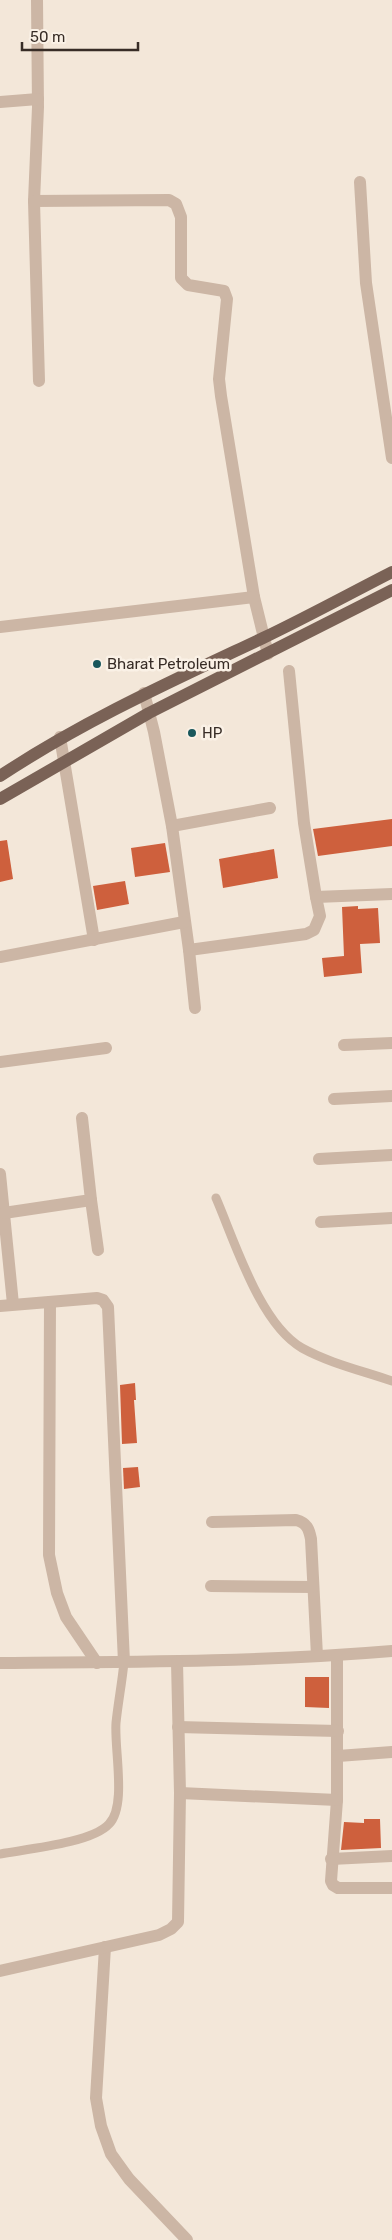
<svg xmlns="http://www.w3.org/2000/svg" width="392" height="2240" viewBox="0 0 392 2240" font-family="Rubik,sans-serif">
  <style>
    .building { fill: #ce603d }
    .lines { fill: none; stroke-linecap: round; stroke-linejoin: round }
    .service { stroke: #ccb6a5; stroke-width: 9 }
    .minor { stroke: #ccb6a5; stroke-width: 12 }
    .primary { stroke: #7a6256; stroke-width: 12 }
    .poi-dot { fill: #19575b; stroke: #faf1e6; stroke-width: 2 }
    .labels { text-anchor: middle; stroke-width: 5; stroke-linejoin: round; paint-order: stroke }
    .poi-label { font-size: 15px; fill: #372c26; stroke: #faf1e6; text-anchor: start }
  </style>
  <rect width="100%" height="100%" fill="#f3e7d9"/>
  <!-- building -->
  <g class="building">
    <path d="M392 819V846L318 856 313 829Z"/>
    <path d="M7 840 13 879 0 882V841Z"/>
    <path d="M165 843 170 872 135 877 131 848Z"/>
    <path d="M274 849 278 878 223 888 219 859Z"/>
    <path d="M125 881 129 904 97 910 93 886Z"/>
    <path d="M358 906V909L378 908 380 943 360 944 362 973 324 977 322 958 344 956 342 907Z"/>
    <path d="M135 1383 136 1400H134L137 1443 122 1444 120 1385Z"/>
    <path d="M138 1467 140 1487 124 1489 123 1468Z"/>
    <path d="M305 1677H329V1708L305 1707Z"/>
    <path d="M364 1819H380L381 1848 341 1850 344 1822 364 1823Z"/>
  </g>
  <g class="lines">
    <!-- service -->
    <g class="service">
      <path d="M216 1198C235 1242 260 1324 302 1348 329 1363 363 1371 392 1381"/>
      <path d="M0 1854C27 1849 92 1843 109 1824 127 1806 114 1749 116 1723 118 1703 122 1683 124 1662"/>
    </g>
    <!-- minor -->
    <g class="minor">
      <path d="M37 0 38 107 34 201 39 381"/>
      <path d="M0 102 38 99"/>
      <path d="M360 182 366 283 392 458"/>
      <path d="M34 201 169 200 176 204 181 217V278L188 285 224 291 227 299 219 379 221 396 254 597 268 654"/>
      <path d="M0 627 254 597"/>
      <path d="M289 671 304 823 316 897"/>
      <path d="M144 693 154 732 172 826 189 950 306 934 314 930 320 916 316 897 392 894"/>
      <path d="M60 737 94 940"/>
      <path d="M172 826 270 808"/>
      <path d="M189 950 195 1008"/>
      <path d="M0 957 184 922"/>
      <path d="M344 1045 392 1043"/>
      <path d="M0 1062 106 1048"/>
      <path d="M334 1099 392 1096"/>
      <path d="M319 1159 392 1155"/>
      <path d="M0 1174 13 1304"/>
      <path d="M91 1200 98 1250"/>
      <path d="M4 1213 91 1200 82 1118"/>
      <path d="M321 1222 392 1218"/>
      <path d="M50 1302 49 1555 57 1593 66 1617 97 1663"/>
      <path d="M0 1306 97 1298 103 1300 108 1307 124 1662"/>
      <path d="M212 1522 296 1520C307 1523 309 1529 311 1539L317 1656"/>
      <path d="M211 1586 313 1587"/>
      <path d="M337 1656V1800L331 1881 333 1885 338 1888H392"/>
      <path d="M0 1663C131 1662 262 1662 392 1651"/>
      <path d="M178 1727 338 1731"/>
      <path d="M338 1756 392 1752"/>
      <path d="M180 1793 337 1800"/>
      <path d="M331 1859 392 1856"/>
      <path d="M105 1947 96 2098 101 2126 111 2154 129 2179 187 2240"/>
      <path d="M0 1971 159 1935 171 1929 178 1922 180 1793 177 1662"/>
    </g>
    <!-- primary -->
    <g class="primary">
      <path d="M0 776C85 720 172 681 263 638 307 617 349 594 392 572"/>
      <path d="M0 799 149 713 392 590"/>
    </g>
  </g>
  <!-- markers -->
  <g class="poi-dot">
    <circle cx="97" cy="664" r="5"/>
    <circle cx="192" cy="733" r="5"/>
  </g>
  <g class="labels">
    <!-- poi labels -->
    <g class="poi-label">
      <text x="107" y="669">Bharat Petroleum</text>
      <text x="202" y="738">HP</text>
    </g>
  </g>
  <!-- scale -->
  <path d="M22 42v8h116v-8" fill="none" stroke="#372c26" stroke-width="2.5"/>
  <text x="30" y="42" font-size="15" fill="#372c26" stroke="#faf1e6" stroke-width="4" paint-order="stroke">50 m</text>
</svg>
